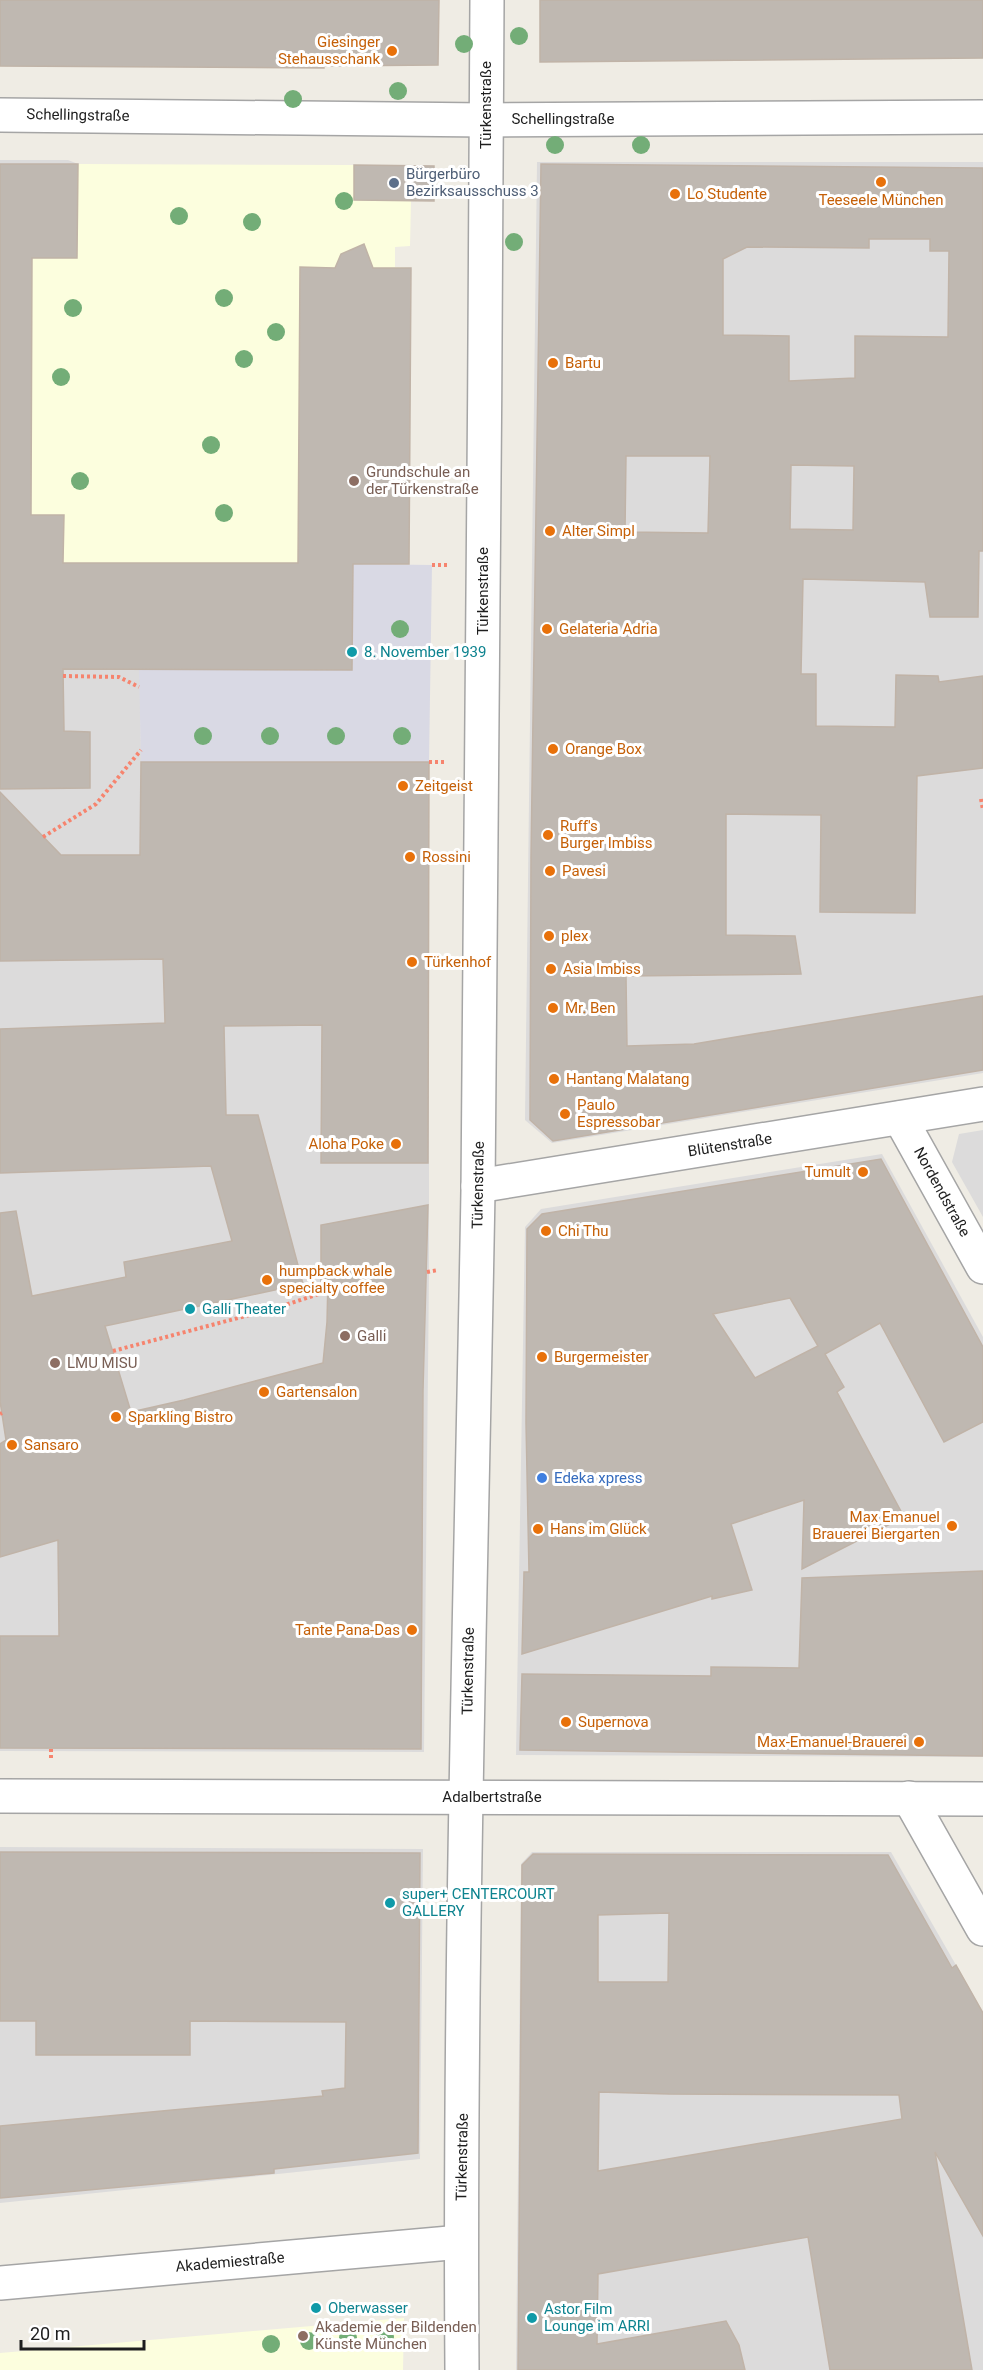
<svg xmlns="http://www.w3.org/2000/svg" width="983" height="2370" viewBox="0 0 983 2370" font-family="Roboto,sans-serif">
  <style>
    .residential { fill: #dcdbdb }
    .education { fill: #fcfede }
    .plaza { fill: #d9d9e4 }
    .building { fill: #bfb8b1; stroke: #c0b3a7; stroke-width: 1.5; fill-rule: evenodd }
    .lines { fill: none; stroke-linecap: round; stroke-linejoin: round }
    .minor-casing { stroke: #a5a5a5; stroke-width: 36 }
    .path { stroke: #f6846e; stroke-width: 4; stroke-dasharray: 3 3; stroke-linecap: butt }
    .minor { stroke: #fff; stroke-width: 33 }
    .tree { fill: #73ad77 }
    .food-dot { fill: #e8710a; stroke: #fff; stroke-width: 2 }
    .service-dot { fill: #5c6f8a; stroke: #fff; stroke-width: 2 }
    .education-dot { fill: #8d6e63; stroke: #fff; stroke-width: 2 }
    .culture-dot { fill: #0f9aa8; stroke: #fff; stroke-width: 2 }
    .shop-dot { fill: #3f7fe0; stroke: #fff; stroke-width: 2 }
    .labels { text-anchor: middle; stroke-width: 6; stroke-linejoin: round; paint-order: stroke }
    .food-label { font-size: 15px; fill: #c56008; stroke: #fff; text-anchor: start }
    .street-label { font-size: 15px; fill: #1e1e1e; stroke: #fff }
    .service-label { font-size: 15px; fill: #4e5e75; stroke: #fff; text-anchor: start }
    .education-label { font-size: 15px; fill: #785e54; stroke: #fff; text-anchor: start }
    .culture-label { font-size: 15px; fill: #0d838f; stroke: #fff; text-anchor: start }
    .shop-label { font-size: 15px; fill: #366cbe; stroke: #fff; text-anchor: start }
  </style>
  <rect width="100%" height="100%" fill="#efece4"/>
  <!-- residential -->
  <g class="residential">
    <path d="M0 160H68L78 164 77 258H32L31 515H64V563H139L141 762H429V1274L424 1752 0 1751Z"/>
    <path d="M537 162H983V1073L552 1143 525 1120Z"/>
    <path d="M983 1130V1217L952 1162 959 1134Z"/>
    <path d="M882 1154 983 1337V1757L516 1755 525 1227 541 1209Z"/>
    <path d="M0 1847 423 1849 420 2159 0 2203Z"/>
    <path d="M532 1852H891L983 2012V2370H516L521 1864Z"/>
  </g>
  <!-- education -->
  <g class="education">
    <path d="M78 164 354 165V200L411 201 410 246 395 247V267L411 268 409 564H353L352 670H139V563H63L64 515H31L32 258Z"/>
    <path d="M404 2318 403 2370H0V2353Z"/>
  </g>
  <!-- plaza -->
  <path class="plaza" d="M353 564 432 565 429 762H141L139 670H352Z"/>
  <!-- building -->
  <g class="building">
    <path d="M0 0H439L438 65 324 66V68L0 66Z"/>
    <path d="M540 0H983V58L540 62Z"/>
    <path d="M0 164H78L77 258H32L31 515H64L63 563H298L300 267 335 268 341 254 364 244 373 268H411L409 564H353L352 670 63 669 64 731 90 732V788L0 789Z"/>
    <path d="M541 164 983 168V551H979L978 617H930L925 582 803 579 801 674H816V726L895 727 896 675 938 676 939 682 983 676V768L917 776 915 913 820 912 821 815 726 814V935L795 936 801 974 626 976 627 1046 694 1044 983 996V1070L553 1141 530 1120 531 857ZM869 239H930V251H949L948 337 855 336V378L789 381V336L723 335V259L747 247 869 248ZM626 456H710L708 533 625 532ZM791 465 854 466 853 530 790 529Z"/>
    <path d="M354 165 434 166V201L354 200Z"/>
    <path d="M141 762H429L428 1163H321L322 1025 224 1026 226 1115H258L303 1284 105 1326 131 1412 184 1400 323 1363 327 1322 328 1279 321 1281V1225L428 1205 423 1391 421 1749 0 1748V1636H59L58 1540 0 1557V1444L6 1440 0 1401V1213L16 1211 32 1296 126 1277 124 1262 232 1241 211 1166 0 1173V1029L165 1023 163 959 0 961V792L61 855H140Z"/>
    <path d="M881 1159 983 1347V1422L944 1442 880 1323 825 1354 844 1387 837 1392 904 1517 802 1569 804 1500 731 1524 752 1590 712 1599V1596L522 1654 524 1572H529L526 1423 527 1229 542 1214ZM790 1298 818 1346 755 1378 713 1314Z"/>
    <path d="M983 1571V1756L520 1750 522 1674 711 1676V1667L799 1668 802 1578Z"/>
    <path d="M0 1852 420 1853 418 2153 274 2169V2173L0 2198V2126L323 2096 322 2091 345 2088 346 2022 190 2021V2055H36V2021H0Z"/>
    <path d="M533 1854 888 1855 952 1968 956 1965 983 2013V2236L935 2152 972 2370H830L808 2237 598 2274 597 2344 726 2321 739 2345 745 2370H518L522 1865ZM669 1913 668 1982H598V1915ZM599 2092 669 2094 899 2095 902 2119 598 2171Z"/>
  </g>
  <g class="lines">
    <!-- minor casing -->
    <g class="minor-casing">
      <g id="minor">
        <path d="M0 115 486 120 983 117"/>
        <path d="M900 1118 983 1267"/>
        <path d="M478 1186 983 1104"/>
        <path d="M0 1796 983 1799"/>
        <path d="M909 1798 983 1929"/>
        <path d="M0 2283 461 2242"/>
        <path d="M462 2370C459 1977 471 1584 478 1191 484 794 484 397 487 0"/>
      </g>
    </g>
    <!-- path -->
    <g class="path">
      <path d="M432 565H447"/>
      <path d="M63 676 119 677 139 687"/>
      <path d="M429 762H444"/>
      <path d="M981 799 983 810"/>
      <path d="M43 837 96 804 141 750"/>
      <path d="M427 1272 438 1270"/>
      <path d="M113 1351 276 1308 328 1291"/>
      <path d="M0 1414 2 1413"/>
      <path d="M51 1749V1760"/>
    </g>
    <!-- minor -->
    <use href="#minor" class="minor"/>
  </g>
  <!-- trees -->
  <g class="tree">
    <circle cx="519" cy="36" r="9"/>
    <circle cx="464" cy="44" r="9"/>
    <circle cx="398" cy="91" r="9"/>
    <circle cx="293" cy="99" r="9"/>
    <circle cx="555" cy="145" r="9"/>
    <circle cx="641" cy="145" r="9"/>
    <circle cx="344" cy="201" r="9"/>
    <circle cx="179" cy="216" r="9"/>
    <circle cx="252" cy="222" r="9"/>
    <circle cx="514" cy="242" r="9"/>
    <circle cx="224" cy="298" r="9"/>
    <circle cx="73" cy="308" r="9"/>
    <circle cx="276" cy="332" r="9"/>
    <circle cx="244" cy="359" r="9"/>
    <circle cx="61" cy="377" r="9"/>
    <circle cx="211" cy="445" r="9"/>
    <circle cx="80" cy="481" r="9"/>
    <circle cx="224" cy="513" r="9"/>
    <circle cx="400" cy="629" r="9"/>
    <circle cx="203" cy="736" r="9"/>
    <circle cx="270" cy="736" r="9"/>
    <circle cx="336" cy="736" r="9"/>
    <circle cx="402" cy="736" r="9"/>
    <circle cx="385" cy="2337" r="9"/>
    <circle cx="348" cy="2338" r="9"/>
    <circle cx="309" cy="2341" r="9"/>
    <circle cx="271" cy="2344" r="9"/>
  </g>
  <!-- markers -->
  <g class="food-dot">
    <circle cx="392" cy="51" r="6"/>
    <circle cx="881" cy="182" r="6"/>
    <circle cx="675" cy="194" r="6"/>
    <circle cx="553" cy="363" r="6"/>
    <circle cx="550" cy="531" r="6"/>
    <circle cx="547" cy="629" r="6"/>
    <circle cx="553" cy="749" r="6"/>
    <circle cx="403" cy="786" r="6"/>
    <circle cx="548" cy="835" r="6"/>
    <circle cx="410" cy="857" r="6"/>
    <circle cx="550" cy="871" r="6"/>
    <circle cx="549" cy="936" r="6"/>
    <circle cx="412" cy="962" r="6"/>
    <circle cx="551" cy="969" r="6"/>
    <circle cx="553" cy="1008" r="6"/>
    <circle cx="554" cy="1079" r="6"/>
    <circle cx="565" cy="1114" r="6"/>
    <circle cx="396" cy="1144" r="6"/>
    <circle cx="863" cy="1172" r="6"/>
    <circle cx="546" cy="1231" r="6"/>
    <circle cx="267" cy="1280" r="6"/>
    <circle cx="542" cy="1357" r="6"/>
    <circle cx="264" cy="1392" r="6"/>
    <circle cx="116" cy="1417" r="6"/>
    <circle cx="12" cy="1445" r="6"/>
    <circle cx="952" cy="1526" r="6"/>
    <circle cx="538" cy="1529" r="6"/>
    <circle cx="412" cy="1630" r="6"/>
    <circle cx="566" cy="1722" r="6"/>
    <circle cx="919" cy="1742" r="6"/>
  </g>
  <circle class="service-dot" cx="394" cy="183" r="6"/>
  <g class="education-dot">
    <circle cx="354" cy="481" r="6"/>
    <circle cx="345" cy="1336" r="6"/>
    <circle cx="55" cy="1363" r="6"/>
    <circle cx="303" cy="2336" r="6"/>
  </g>
  <g class="culture-dot">
    <circle cx="352" cy="652" r="6"/>
    <circle cx="190" cy="1309" r="6"/>
    <circle cx="390" cy="1903" r="6"/>
    <circle cx="316" cy="2308" r="6"/>
    <circle cx="532" cy="2318" r="6"/>
  </g>
  <circle class="shop-dot" cx="542" cy="1478" r="6"/>
  <g class="labels">
    <!-- food labels -->
    <g class="food-label">
      <text x="380" y="47" text-anchor="end">Giesinger<tspan x="380" dy="17">Stehausschank</tspan></text>
      <text x="687" y="199">Lo Studente</text>
      <text x="881" y="205" text-anchor="middle">Teeseele München</text>
      <text x="565" y="368">Bartu</text>
      <text x="562" y="536">Alter Simpl</text>
      <text x="559" y="634">Gelateria Adria</text>
      <text x="565" y="754">Orange Box</text>
      <text x="415" y="791">Zeitgeist</text>
      <text x="560" y="831">Ruff's<tspan x="560" dy="17">Burger Imbiss</tspan></text>
      <text x="422" y="862">Rossini</text>
      <text x="562" y="876">Pavesi</text>
      <text x="561" y="941">plex</text>
      <text x="424" y="967">Türkenhof</text>
      <text x="563" y="974">Asia Imbiss</text>
      <text x="565" y="1013">Mr. Ben</text>
      <text x="566" y="1084">Hantang Malatang</text>
      <text x="577" y="1110">Paulo<tspan x="577" dy="17">Espressobar</tspan></text>
      <text x="384" y="1149" text-anchor="end">Aloha Poke</text>
      <text x="851" y="1177" text-anchor="end">Tumult</text>
      <text x="558" y="1236">Chi Thu</text>
      <text x="279" y="1276">humpback whale<tspan x="279" dy="17">specialty coffee</tspan></text>
      <text x="554" y="1362">Burgermeister</text>
      <text x="276" y="1397">Gartensalon</text>
      <text x="128" y="1422">Sparkling Bistro</text>
      <text x="24" y="1450">Sansaro</text>
      <text x="940" y="1522" text-anchor="end">Max Emanuel<tspan x="940" dy="17">Brauerei Biergarten</tspan></text>
      <text x="550" y="1534">Hans im Glück</text>
      <text x="400" y="1635" text-anchor="end">Tante Pana-Das</text>
      <text x="578" y="1727">Supernova</text>
      <text x="907" y="1747" text-anchor="end">Max-Emanuel-Brauerei</text>
    </g>
    <!-- street labels -->
    <g class="street-label">
      <text transform="translate(486 105) rotate(-90)" y="5">Türkenstraße</text>
      <text transform="translate(78 115) rotate(1)" y="5">Schellingstraße</text>
      <text x="563" y="124">Schellingstraße</text>
      <text transform="translate(483 591) rotate(-90)" y="5">Türkenstraße</text>
      <text transform="translate(730 1145) rotate(-9)" y="5">Blütenstraße</text>
      <text transform="translate(478 1185) rotate(-89)" y="5">Türkenstraße</text>
      <text transform="translate(942 1192) rotate(61)" y="5">Nordendstraße</text>
      <text transform="translate(468 1671) rotate(-89)" y="5">Türkenstraße</text>
      <text x="492" y="1802">Adalbertstraße</text>
      <text transform="translate(462 2157) rotate(-89)" y="5">Türkenstraße</text>
      <text transform="translate(230 2262) rotate(-5)" y="5">Akademiestraße</text>
    </g>
    <!-- service labels -->
    <g class="service-label">
      <text x="406" y="179">Bürgerbüro<tspan x="406" dy="17">Bezirksausschuss 3</tspan></text>
    </g>
    <!-- education labels -->
    <g class="education-label">
      <text x="366" y="477">Grundschule an<tspan x="366" dy="17">der Türkenstraße</tspan></text>
      <text x="357" y="1341">Galli</text>
      <text x="67" y="1368">LMU MISU</text>
      <text x="315" y="2332">Akademie der Bildenden<tspan x="315" dy="17">Künste München</tspan></text>
    </g>
    <!-- culture labels -->
    <g class="culture-label">
      <text x="364" y="657">8. November 1939</text>
      <text x="202" y="1314">Galli Theater</text>
      <text x="402" y="1899">super+ CENTERCOURT<tspan x="402" dy="17">GALLERY</tspan></text>
      <text x="328" y="2313">Oberwasser</text>
      <text x="544" y="2314">Astor Film<tspan x="544" dy="17">Lounge im ARRI</tspan></text>
    </g>
    <!-- shop labels -->
    <g class="shop-label">
      <text x="554" y="1483">Edeka xpress</text>
    </g>
  </g>
  <!-- scale -->
  <path d="M21 2340v9h123v-9" fill="none" stroke="#1e1e1e" stroke-width="3"/>
  <text x="30" y="2340" font-size="18" fill="#1e1e1e" stroke="#ffffff" stroke-width="4.5" paint-order="stroke">20 m</text>
</svg>
